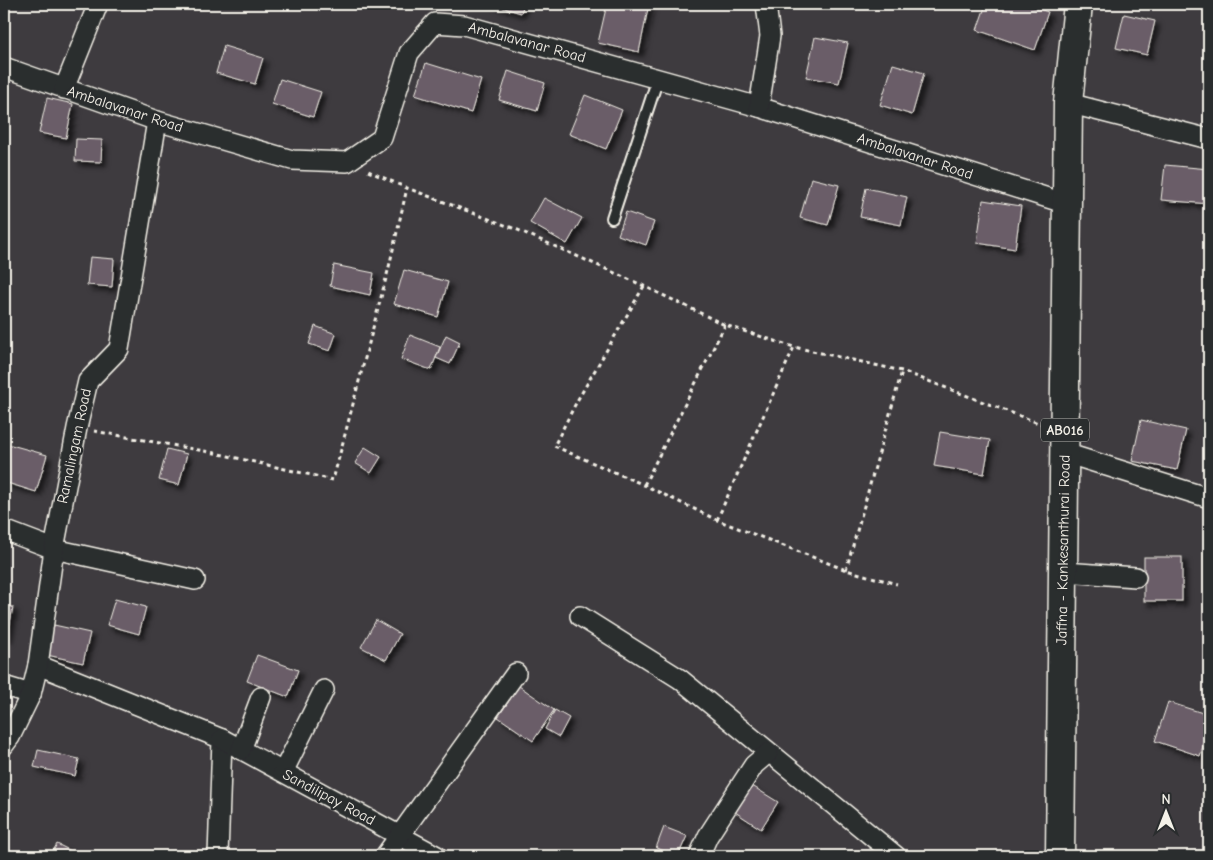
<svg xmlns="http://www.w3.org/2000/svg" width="1213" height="860" viewBox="0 0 1213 860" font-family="'Comic Neue',sans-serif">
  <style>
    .building { fill: #6b5d68; stroke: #f4f1e8; filter: url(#shadow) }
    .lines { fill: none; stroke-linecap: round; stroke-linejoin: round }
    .service-casing { stroke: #f4f1e8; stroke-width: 14 }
    .minor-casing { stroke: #f4f1e8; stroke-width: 22 }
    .primary-casing { stroke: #f4f1e8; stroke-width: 31 }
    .path { stroke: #f4f1e8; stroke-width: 3; stroke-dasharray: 4 4; stroke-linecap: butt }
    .service { stroke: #2a2d2e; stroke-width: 10 }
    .minor { stroke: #2a2d2e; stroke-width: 19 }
    .primary { stroke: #2a2d2e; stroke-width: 28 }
    .labels { text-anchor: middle; stroke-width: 4.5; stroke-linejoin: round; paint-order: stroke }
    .shield { fill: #2a2d2e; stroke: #b7b6b0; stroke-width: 1 }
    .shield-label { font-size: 14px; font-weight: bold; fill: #f4f1e8 }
    .street-label { font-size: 15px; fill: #f4f1e8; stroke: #2a2d2e }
  </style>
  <defs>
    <filter id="shadow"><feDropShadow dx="4.5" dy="4.5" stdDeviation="2.5" flood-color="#0009"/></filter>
  </defs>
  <rect width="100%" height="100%" fill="#3e3b3f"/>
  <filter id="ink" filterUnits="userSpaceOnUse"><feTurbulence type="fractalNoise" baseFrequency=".02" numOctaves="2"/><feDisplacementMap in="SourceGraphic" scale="10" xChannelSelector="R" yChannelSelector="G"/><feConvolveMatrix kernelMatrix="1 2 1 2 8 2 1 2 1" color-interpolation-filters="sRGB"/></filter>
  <g filter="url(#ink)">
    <!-- building -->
    <g class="building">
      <path d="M491 4H524L521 13Z"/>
      <path d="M607 4H649L639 52 598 43Z"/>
      <path d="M986 4H1024L1048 12 1035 50 977 30Z"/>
      <path d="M1124 14 1155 21 1147 55 1116 48Z"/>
      <path d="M815 37 848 43 839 83 806 77Z"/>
      <path d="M224 46 263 58 255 84 216 73Z"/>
      <path d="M426 63 481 80 471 113 415 95Z"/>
      <path d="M893 64 924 73 912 115 880 105Z"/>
      <path d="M508 71 545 83 537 111 499 100Z"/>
      <path d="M280 79 321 92 313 117 272 104Z"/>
      <path d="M585 95 622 110 606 149 569 134Z"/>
      <path d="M47 98 73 104 66 138 39 133Z"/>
      <path d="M76 139 102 140 101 162 75 161Z"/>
      <path d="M1165 165 1209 169V204L1161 200Z"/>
      <path d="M811 178 839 185 828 225 800 218Z"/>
      <path d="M866 188 907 197 901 225 860 217Z"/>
      <path d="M544 198 582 218 567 244 530 223Z"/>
      <path d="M983 200 1021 206 1015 249 977 243Z"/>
      <path d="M626 212 654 222 646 245 618 235Z"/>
      <path d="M90 257 114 259 112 287 87 285Z"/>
      <path d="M334 265 374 273 370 295 330 286Z"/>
      <path d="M404 270 448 282 438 317 394 304Z"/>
      <path d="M315 326 336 334 330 351 309 344Z"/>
      <path d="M410 335 440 347 431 370 401 359Z"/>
      <path d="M446 335 460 342 450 364 436 358Z"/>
      <path d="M1141 420 1186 430 1177 470 1132 461Z"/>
      <path d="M940 432 990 440 984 474 934 466Z"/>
      <path d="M4 443 47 455 36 492 4 482Z"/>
      <path d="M365 447 381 457 371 473 355 463Z"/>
      <path d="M167 449 187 454 179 485 159 480Z"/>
      <rect x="1144" y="557" width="38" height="44"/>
      <path d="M115 599 146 607 139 634 107 625Z"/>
      <path d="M4 606 13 607 7 638H4Z"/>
      <path d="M376 620 400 634 386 660 361 647Z"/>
      <path d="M54 625 90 633 83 663 47 655Z"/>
      <path d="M257 655 298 670 288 697 247 681Z"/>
      <path d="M519 686 554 710 533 741 498 717Z"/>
      <path d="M1168 702 1209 715V727L1200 756 1155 741Z"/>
      <path d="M555 710 569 718 559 737 545 729Z"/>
      <path d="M38 750 79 759 75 776 34 767Z"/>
      <path d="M749 784 778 802 761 829 732 810Z"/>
      <path d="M664 827 687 836 678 856 656 848Z"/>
      <path d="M57 844 81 856H50Z"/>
    </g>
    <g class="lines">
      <!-- service casing -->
      <g class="service-casing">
        <path id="service" d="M612 218 658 78"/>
      </g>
      <!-- minor casing -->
      <g class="minor-casing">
        <g id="minor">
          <path d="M4 67 157 121 292 160 347 162 382 138 409 53 435 23 464 25 759 107 1067 204"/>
          <path d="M64 89 98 4"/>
          <path d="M1068 103 1209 139"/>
          <path d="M759 107 770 36 766 4"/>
          <path d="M1065 453 1209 498"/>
          <path d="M4 530 54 549 195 580"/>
          <path d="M1064 572 1136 577"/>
          <path d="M580 616 680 679 896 856"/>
          <path d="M38 665 222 739 218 856"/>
          <path d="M4 686 31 694"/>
          <path d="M222 739 437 856"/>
          <path d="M4 745 10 737 31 694 38 665 54 549 77 428 88 381 119 349 157 121"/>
          <path d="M241 750 261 697"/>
          <path d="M283 772 324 690"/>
          <path d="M385 856 516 673"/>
          <path d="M699 856 708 836 754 765 768 753"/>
        </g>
      </g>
      <!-- primary casing -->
      <g class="primary-casing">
        <path id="primary" d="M1060 856 1068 103 1078 4"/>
      </g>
      <!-- path -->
      <g class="path">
        <path d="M368 171 407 188 518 230 644 286 725 325 794 347 902 371 1041 424"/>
        <path d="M644 286 577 401 554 446 644 485 717 520 846 570 897 584"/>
        <path d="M94 431 215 453 333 480 389 267 407 188"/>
        <path d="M644 485 725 325"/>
        <path d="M717 520 794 347"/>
        <path d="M846 570 902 371"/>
      </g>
      <!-- service -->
      <use href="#service" class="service"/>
      <!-- minor -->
      <use href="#minor" class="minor"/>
      <!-- primary -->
      <use href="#primary" class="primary"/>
    </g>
  </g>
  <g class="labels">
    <!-- shield labels -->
    <rect class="shield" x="1041" y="418.5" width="48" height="23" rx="4"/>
    <g class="shield-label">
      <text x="1065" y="435">AB016</text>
    </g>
    <!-- street labels -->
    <g class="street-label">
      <text transform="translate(527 42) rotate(15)" y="5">Ambalavanar Road</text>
      <text transform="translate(125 109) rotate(18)" y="5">Ambalavanar Road</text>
      <text transform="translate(915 156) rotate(18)" y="5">Ambalavanar Road</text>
      <text transform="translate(74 446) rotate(-78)" y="5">Ramalingam Road</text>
      <text transform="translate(1063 550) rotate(-89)" y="5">Jaffna - Kankesanthurai Road</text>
      <text transform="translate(329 797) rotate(28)" y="5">Sandilipay Road</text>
    </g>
  </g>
  <!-- margin -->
  <rect width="1213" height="860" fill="none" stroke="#2a2d2e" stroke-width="20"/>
  <rect x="10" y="10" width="1193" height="840" fill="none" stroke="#f4f1e8" stroke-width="2" filter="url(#ink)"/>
  <!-- north arrow -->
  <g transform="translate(1166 812)" stroke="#2a2d2e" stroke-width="4" paint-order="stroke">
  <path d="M0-4L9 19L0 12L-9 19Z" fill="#f4f1e8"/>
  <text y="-8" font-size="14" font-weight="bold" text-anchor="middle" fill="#f4f1e8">N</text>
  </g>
</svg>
